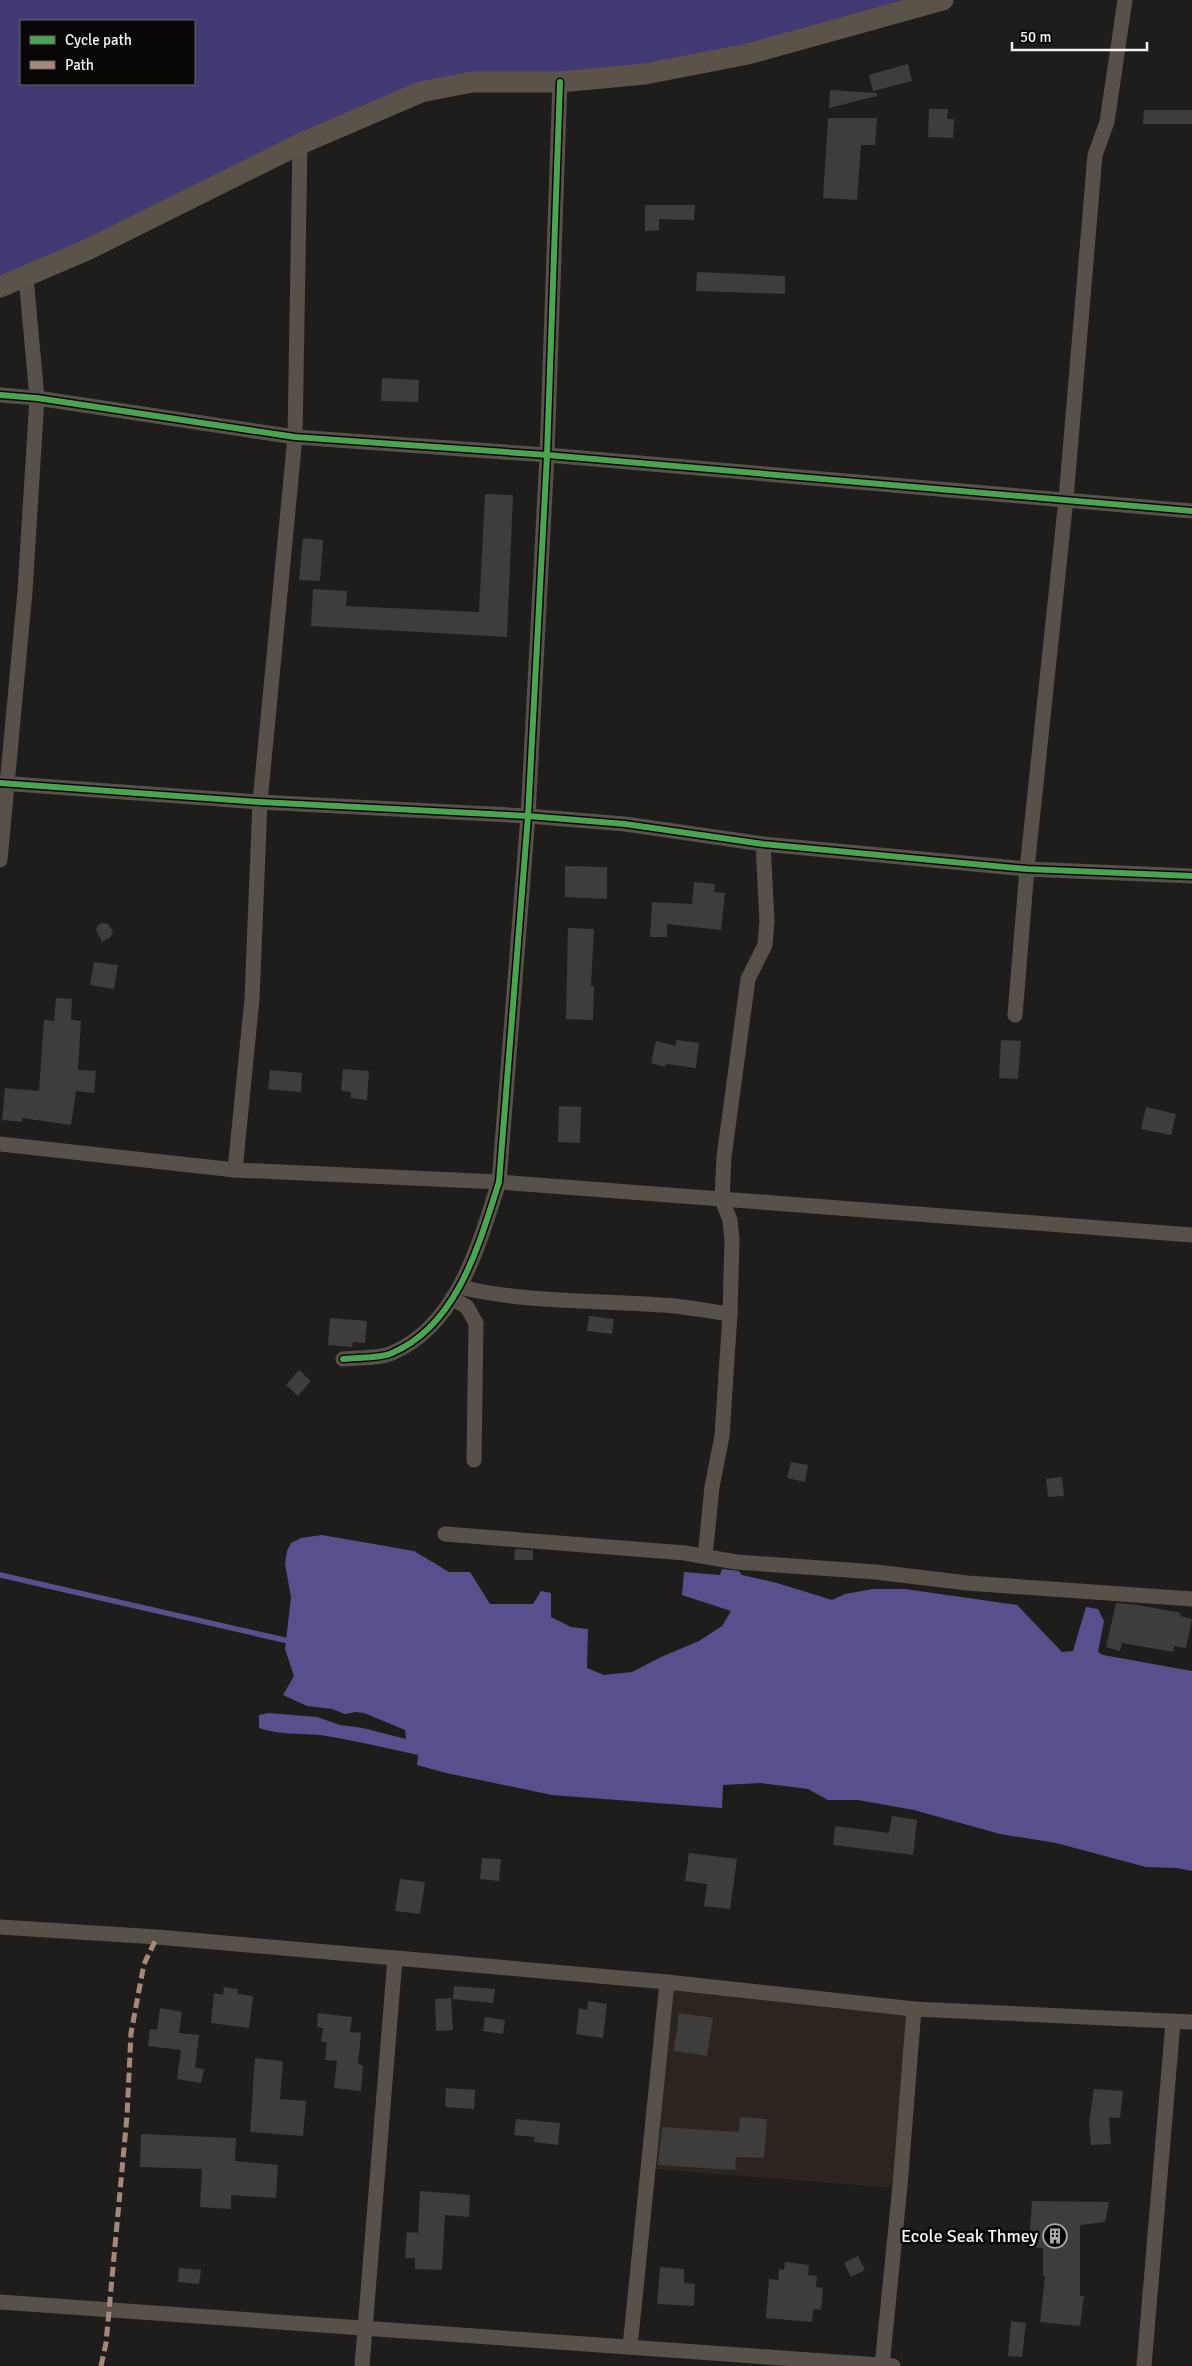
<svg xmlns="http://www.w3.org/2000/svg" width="1192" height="2366" viewBox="0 0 1192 2366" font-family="Signika,sans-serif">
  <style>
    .built { fill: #2d241f }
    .forest { fill: #423b73; fill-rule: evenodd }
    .water { fill: #57508d }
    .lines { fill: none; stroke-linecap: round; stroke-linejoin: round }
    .stream { stroke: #57508d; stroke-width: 5.5 }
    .building { fill: #3f3d3c }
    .street { stroke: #58514a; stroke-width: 15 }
    .secondary { stroke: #5b524a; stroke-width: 21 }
    .quiet { stroke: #a5887d; stroke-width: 5; stroke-dasharray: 10 5; stroke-linecap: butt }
    .cycleway-casing { stroke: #080706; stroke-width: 9 }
    .cycleway { stroke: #4ca352; stroke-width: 6 }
    .labels { text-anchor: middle; stroke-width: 5; stroke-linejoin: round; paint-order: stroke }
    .poi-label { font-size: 18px; fill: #f6f3f1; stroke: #080706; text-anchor: end }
  </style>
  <rect width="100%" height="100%" fill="#1f1d1b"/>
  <!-- built -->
  <path class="built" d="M671 1988 908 2011 893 2188 654 2169Z"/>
  <!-- forest -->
  <path class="forest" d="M0 0H943L748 54 421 92 0 287ZM21 21H194V84H21Z"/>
  <!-- water -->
  <path class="water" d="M322 1535 414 1551 449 1572H470L490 1604H533L541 1591 551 1593V1617L571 1627 588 1629 587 1668 604 1675 632 1672 661 1657 699 1641 722 1626 731 1611 682 1595 684 1572 720 1575 722 1569 739 1571 742 1575 777 1583 832 1600 845 1594 873 1589H905L1017 1605 1062 1652 1073 1651 1086 1607 1098 1609 1104 1621 1098 1652 1103 1655 1192 1671V1871L1177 1868 1146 1867 1056 1843 1000 1834 914 1810 858 1800H828L808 1789 761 1783 723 1785 722 1808 552 1795 446 1773 417 1765 418 1755C386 1748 353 1740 320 1735 299 1733 279 1735 259 1728V1715L269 1713 317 1717 340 1725 363 1728 406 1739 405 1730 364 1713 356 1712 345 1714 332 1709 307 1706 283 1695 294 1676 285 1649 291 1597 285 1564 287 1551 291 1543 301 1538Z"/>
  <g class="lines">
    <!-- stream -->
    <path class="stream" d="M0 1575 293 1642"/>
  </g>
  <!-- building -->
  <g class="building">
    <path d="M908 64 912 81 873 91 869 75Z"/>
    <path d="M830 90 877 93V96L829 108Z"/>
    <path d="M929 109H948L947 119H954L953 138 928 137Z"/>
    <path d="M1144 110H1192V124H1143Z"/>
    <path d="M828 118H877L875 145H861L857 200 823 198Z"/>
    <path d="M645 205H695L694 220 659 219V230L645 231Z"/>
    <path d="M697 272 785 276V294L696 291Z"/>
    <path d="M382 378 419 380 418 402 381 401Z"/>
    <path d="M485 494 513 495 507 637 311 626 313 589 347 591 346 606 479 612Z"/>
    <path d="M303 538 323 540 320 581 299 580Z"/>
    <path d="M565 866 607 867V899L565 897Z"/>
    <path d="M694 882 715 884 714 892 725 893 721 930 667 924V937H650L652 902 692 904Z"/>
    <path d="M103 923 108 924 113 931 111 937 102 942 96 930 98 925Z"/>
    <path d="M568 928 594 929 591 986H594L593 1020 566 1019Z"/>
    <path d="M94 962 118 965 114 989 90 985Z"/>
    <path d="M56 998 72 999 71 1020 81 1021 78 1070 96 1071 94 1093 76 1091 71 1125 22 1118V1122L2 1120 5 1088 39 1091 44 1020 54 1021Z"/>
    <path d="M676 1040 699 1043 696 1068 666 1064 665 1067 651 1063 656 1041 676 1046Z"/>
    <path d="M1001 1040 1021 1041 1018 1079 999 1078Z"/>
    <path d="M343 1069 369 1071 367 1100 351 1098V1092L341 1091Z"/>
    <path d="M270 1070 302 1073 301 1092 268 1089Z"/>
    <path d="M559 1106 581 1107 580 1143 558 1142Z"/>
    <path d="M1146 1107 1176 1114 1171 1135 1141 1129Z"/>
    <path d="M589 1316 614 1319 612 1334 587 1331Z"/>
    <path d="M330 1318 367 1321 365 1343 353 1342 352 1347 328 1345Z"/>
    <path d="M299 1370 311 1381 298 1396 286 1385Z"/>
    <path d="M791 1462 808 1465 805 1482 787 1478Z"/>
    <path d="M1062 1477 1064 1496 1048 1497 1046 1479Z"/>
    <path d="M515 1549 533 1550V1560H514Z"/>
    <path d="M1116 1603 1138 1605 1181 1613 1180 1616 1192 1619 1186 1648 1174 1646 1173 1652 1122 1643 1120 1651 1106 1647Z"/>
    <path d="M892 1816 917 1820 913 1855 833 1845 835 1826 889 1833Z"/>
    <path d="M689 1853 737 1859 730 1909 704 1906 707 1884 685 1881Z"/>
    <path d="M482 1858 501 1859 499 1881 480 1879Z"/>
    <path d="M400 1879 425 1882 420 1914 395 1911Z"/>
    <path d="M454 1986 495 1989 493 2003 453 1999Z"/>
    <path d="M224 1987 238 1989V1994L253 1996 249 2028 211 2023 214 1993 223 1995Z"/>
    <path d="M451 1998 453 2030 436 2031 435 1999Z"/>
    <path d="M588 2001 607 2004 603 2038 576 2034 579 2008 587 2010Z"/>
    <path d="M160 2008 182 2012 179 2033 199 2035 195 2068 204 2069 201 2083 177 2079 181 2050 148 2046 150 2029 157 2030Z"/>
    <path d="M318 2013 352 2017 350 2032 361 2033 358 2064 363 2066 361 2091 334 2088 337 2061 325 2060 327 2042H321L323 2028 317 2027Z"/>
    <path d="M679 2013 713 2018 707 2056 674 2051Z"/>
    <path d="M485 2017 505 2020 503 2034 483 2031Z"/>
    <path d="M255 2058 283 2061 280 2099 306 2101 303 2136 250 2132Z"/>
    <path d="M446 2088 475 2090 474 2109 445 2107Z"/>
    <path d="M1094 2089 1123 2091 1120 2118 1109 2117 1111 2144 1091 2145 1089 2123Z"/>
    <path d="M740 2117 767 2119 764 2158 736 2157 735 2170 658 2165 662 2127 739 2132Z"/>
    <path d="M516 2119 560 2123 558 2145 534 2142 535 2137 514 2135Z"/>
    <path d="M141 2134 236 2138 235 2161 278 2165 276 2198 231 2195V2209L200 2207 202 2169 140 2167Z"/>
    <path d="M420 2191 470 2195 469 2217 445 2215 442 2270 415 2269V2258H405L407 2232 418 2233Z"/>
    <path d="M1032 2201 1109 2202 1105 2222 1080 2225V2296H1084L1080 2326 1040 2322 1045 2276H1043V2248L1029 2247Z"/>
    <path d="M858 2256 865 2270 851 2277 844 2263Z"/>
    <path d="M785 2262 809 2265 808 2275 817 2276 816 2287 823 2288 821 2310 813 2309 812 2322 766 2318 769 2279 778 2280 779 2269 784 2270Z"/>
    <path d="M660 2267 684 2269V2283L695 2284 694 2306 657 2304Z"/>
    <path d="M179 2268 201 2270 199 2284 178 2282Z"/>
    <path d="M1011 2321 1026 2323 1022 2357 1008 2356Z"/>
  </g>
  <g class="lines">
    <!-- street -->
    <g class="street">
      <path d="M0 395 37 398 295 437 547 455 1192 511"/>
      <path d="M0 783 260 802 528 816 625 824 763 844 1027 869 1192 876"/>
      <path d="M0 860 25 591 37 398 26 277"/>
      <path d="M1015 1015 1027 869 1066 499 1095 155 1107 122 1125 0"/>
      <path d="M0 1144 235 1170 499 1182 1192 1235"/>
      <path d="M235 1170 252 999 260 802 295 437 300 144"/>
      <path d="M460 1287C526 1303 595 1300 662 1305 684 1306 707 1311 730 1314"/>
      <path d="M452 1298 467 1307 476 1323 474 1460"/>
      <path d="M343 1359C358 1357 379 1359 392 1353 458 1325 479 1244 499 1182L528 816 547 455 560 82"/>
      <path d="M445 1534 685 1553 736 1562 876 1572 967 1583 1192 1599"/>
      <path d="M705 1556 712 1487 722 1436 730 1314 732 1240 730 1220 722 1200 724 1157 748 979 765 945 767 921 763 844"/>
      <path d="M0 1927 157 1937 667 1982 914 2009 1192 2022"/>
      <path d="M0 2302 893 2366"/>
      <path d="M630 2347 667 1982"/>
      <path d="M362 2366 395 1958"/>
      <path d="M882 2366 900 2186 914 2009"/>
      <path d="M1144 2366 1173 2022"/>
    </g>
    <!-- secondary -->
    <path class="secondary" d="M0 287 89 249 300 144 421 92 472 82H560L645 74 748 54 943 0"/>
    <!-- quiet -->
    <path class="quiet" d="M101 2366 106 2343 127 2116 131 2033 144 1964 157 1937"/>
    <!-- cycleway casing -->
    <g class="cycleway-casing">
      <g id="cycleway">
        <path d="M0 395 37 398 295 437 547 455 1192 511"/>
        <path d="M0 783 260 802 528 816 625 824 763 844 1027 869 1192 876"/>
        <path d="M343 1359C358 1357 379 1359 392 1353 458 1325 479 1244 499 1182L528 816 547 455 560 82"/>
      </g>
    </g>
    <!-- cycleway -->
    <use href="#cycleway" class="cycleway"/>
  </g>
  <!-- icons -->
  <defs>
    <g id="building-ring" transform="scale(1.25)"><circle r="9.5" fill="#080706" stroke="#aba8a6" stroke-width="1.5"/><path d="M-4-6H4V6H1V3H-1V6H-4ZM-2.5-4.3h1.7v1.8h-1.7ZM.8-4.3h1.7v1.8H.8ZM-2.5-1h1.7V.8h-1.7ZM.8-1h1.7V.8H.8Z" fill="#aba8a6"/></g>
  </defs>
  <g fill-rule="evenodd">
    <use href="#building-ring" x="1055" y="2236"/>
  </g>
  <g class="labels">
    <!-- poi labels -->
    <g class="poi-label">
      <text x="1038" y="2242">Ecole Seak Thmey</text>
    </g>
  </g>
  <!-- legend -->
  <rect x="20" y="20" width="175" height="65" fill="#080706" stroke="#676564"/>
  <rect x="30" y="36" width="25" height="8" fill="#4ca352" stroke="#676564"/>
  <text x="65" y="45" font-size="15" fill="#f6f3f1">Cycle path</text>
  <rect x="30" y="61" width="25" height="8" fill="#a5887d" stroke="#676564"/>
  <text x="65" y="70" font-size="15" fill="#f6f3f1">Path</text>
  <!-- scale -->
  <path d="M1012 42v8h135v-8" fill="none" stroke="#f6f3f1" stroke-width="2.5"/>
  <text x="1020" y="42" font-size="15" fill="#f6f3f1" stroke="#080706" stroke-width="4" paint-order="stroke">50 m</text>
</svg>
